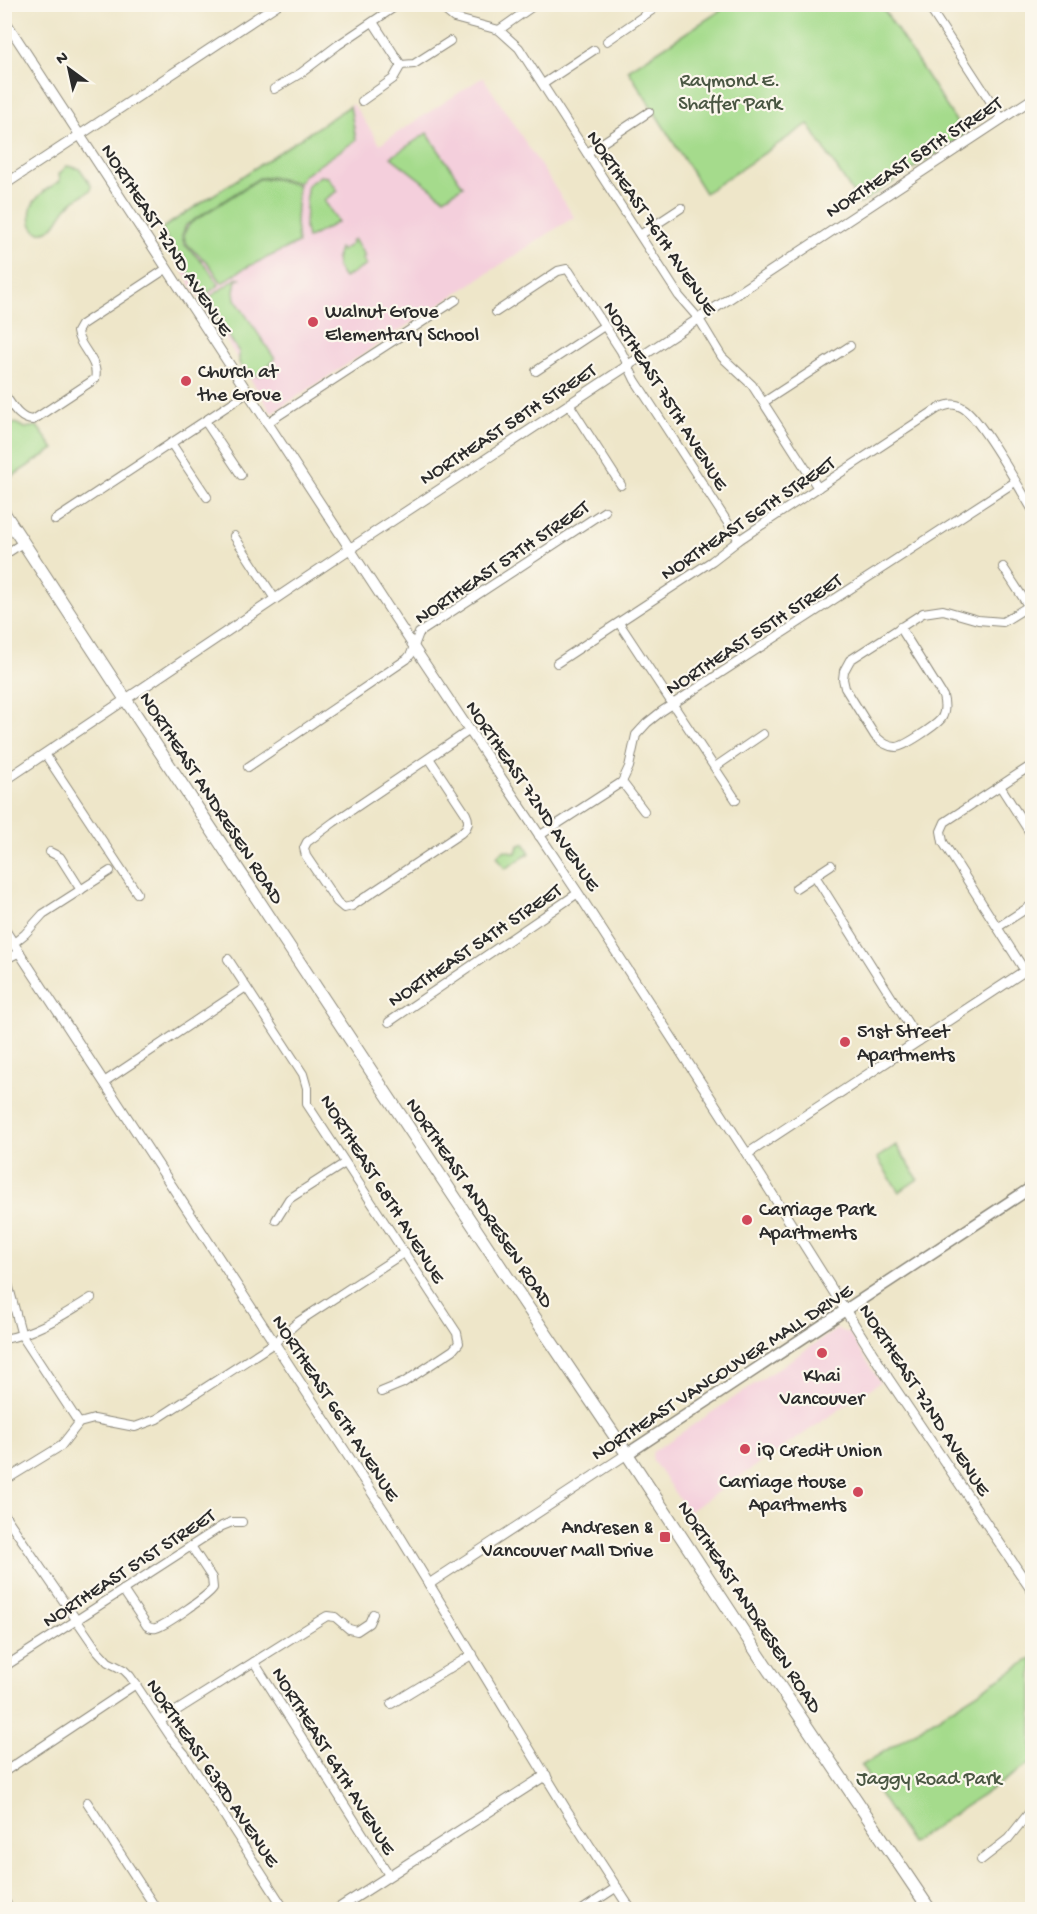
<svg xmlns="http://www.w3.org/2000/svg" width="1037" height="1914" viewBox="0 0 1037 1914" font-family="'Gochi Hand',sans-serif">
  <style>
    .built { fill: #f4cfdc }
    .green { fill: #a5db8c; stroke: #68835c; stroke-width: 1.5 }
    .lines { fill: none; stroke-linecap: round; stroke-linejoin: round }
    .minor-casing { stroke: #8c887a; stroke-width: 10 }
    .tertiary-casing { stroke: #8c887a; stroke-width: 11 }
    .secondary-casing { stroke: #8c887a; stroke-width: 13 }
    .primary-casing { stroke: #8c887a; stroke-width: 14 }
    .minor { stroke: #fff; stroke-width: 8 }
    .tertiary { stroke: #fff; stroke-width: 9 }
    .secondary { stroke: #fff; stroke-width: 10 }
    .primary { stroke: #fff; stroke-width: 12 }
    .poi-dot { fill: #d1495b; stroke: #fbf7ec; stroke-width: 2 }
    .labels { text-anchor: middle; stroke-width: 4.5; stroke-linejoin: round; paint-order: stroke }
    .park-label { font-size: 20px; fill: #4a5743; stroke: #fbf7ec }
    .street-label { font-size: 20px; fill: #2b2b2b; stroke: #fbf7ec }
    .poi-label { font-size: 20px; fill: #2b2b2b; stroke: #fbf7ec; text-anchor: start }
  </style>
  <rect width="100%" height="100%" fill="#fbf7ec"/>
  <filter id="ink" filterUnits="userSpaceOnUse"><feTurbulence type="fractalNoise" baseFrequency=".0167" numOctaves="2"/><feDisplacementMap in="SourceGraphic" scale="12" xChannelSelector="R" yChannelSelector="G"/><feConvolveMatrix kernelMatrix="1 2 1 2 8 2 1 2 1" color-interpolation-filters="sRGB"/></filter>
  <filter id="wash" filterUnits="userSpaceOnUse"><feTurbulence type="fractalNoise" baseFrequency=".008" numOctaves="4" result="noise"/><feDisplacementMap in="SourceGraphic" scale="24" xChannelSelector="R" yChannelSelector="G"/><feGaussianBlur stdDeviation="1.35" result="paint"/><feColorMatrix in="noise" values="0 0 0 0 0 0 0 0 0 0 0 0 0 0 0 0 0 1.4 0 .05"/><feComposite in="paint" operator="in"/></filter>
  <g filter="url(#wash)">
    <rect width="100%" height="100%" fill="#eee6c9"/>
    <!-- built -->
    <g class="built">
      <path d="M483 77 574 217 272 413 157 232 353 104 380 144Z"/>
      <path d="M837 1329 849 1333 880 1382 688 1512 653 1461 652 1454 654 1451Z"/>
    </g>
    <!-- green -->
    <g class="green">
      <path d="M729 5H881L965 135 860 204 808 124 705 193 628 70Z"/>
      <path d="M350 106 356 140 303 176 299 183 272 177 259 178 186 225 182 235 184 244 207 267 219 285 204 296 161 229Z"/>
      <path d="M427 133 463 186 444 198 391 157Z"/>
      <path d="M67 166 80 169 91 185V190C83 195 74 200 68 206 60 214 57 227 47 231 29 238 27 212 34 202 41 192 50 187 60 181L59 174Z"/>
      <path d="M320 176 328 177 338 191 324 200 338 222 307 239 305 227 307 188 309 184Z"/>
      <path d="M259 179H275L298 185 296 223 298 243 243 269 222 283C217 277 213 269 208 263 195 250 172 241 192 222Z"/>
      <path d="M354 239 365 256 362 258 367 265 344 278C336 268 334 260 339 248L342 251 352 243 351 241Z"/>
      <path d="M237 278 240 279 236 280 234 291 235 299 275 359 260 376 246 373 239 363V352L206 302 207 299Z"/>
      <path d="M15 423 25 428 37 426 54 449 5 481V430Z"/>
      <path d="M524 843 530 853 505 869 497 856 505 850 516 853 518 846Z"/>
      <path d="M896 1145 918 1179 899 1192 877 1158Z"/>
      <path d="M1032 1658V1762L911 1843 861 1766Z"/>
    </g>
  </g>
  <g filter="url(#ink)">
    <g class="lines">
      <!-- minor casing -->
      <g class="minor-casing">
        <g id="minor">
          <path d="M437 4 454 18 499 30 519 48 679 296 699 319 722 357 752 385 818 488"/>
          <path d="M927 4 1002 119"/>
          <path d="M373 22 401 65"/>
          <path d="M499 30 536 4"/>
          <path d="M607 41 661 4"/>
          <path d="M543 84 594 50"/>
          <path d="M274 89 301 73 338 45 399 4"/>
          <path d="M362 101 393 79 401 65 414 64 450 41"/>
          <path d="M587 153 649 112"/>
          <path d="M640 235 681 208"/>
          <path d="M496 312 558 271 567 269 569 271 621 351 635 380 739 540"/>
          <path d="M536 371 604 326"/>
          <path d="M4 394C12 405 19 420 33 420L95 379C100 361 79 348 77 332L81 325 166 269"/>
          <path d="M764 402 850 346"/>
          <path d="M569 404 621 485"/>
          <path d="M205 421 241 475"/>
          <path d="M267 423 456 300"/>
          <path d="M171 443 207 497"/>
          <path d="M55 520 247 393"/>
          <path d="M234 536 275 599"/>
          <path d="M4 555 24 542"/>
          <path d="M1003 567 1029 607"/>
          <path d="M619 623 736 800"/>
          <path d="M900 627 943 696C945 704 946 712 941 719 935 726 904 747 896 747 887 747 881 741 875 736L845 688 843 679 844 671 850 660 923 613 943 610 978 620 1003 622 1032 604"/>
          <path d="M557 663 712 561 739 540 937 409C946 405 954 402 963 408 980 417 1020 489 1032 509"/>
          <path d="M45 754 137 893"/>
          <path d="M429 758 466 814C470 822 468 827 461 833L352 906 344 908 337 902 306 856 304 848 307 842 334 822 470 730"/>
          <path d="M248 767 407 659 411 654 419 633 605 511"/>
          <path d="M715 767 763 734"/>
          <path d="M622 782 644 811"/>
          <path d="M1000 786 1032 836"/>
          <path d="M539 836 622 782 629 767 636 735 647 723 662 711 1015 482"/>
          <path d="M50 852 60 857 81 890"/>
          <path d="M815 876 919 1041"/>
          <path d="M796 888 831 865"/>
          <path d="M998 927 1032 905"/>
          <path d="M14 943 25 934 43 914 110 871"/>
          <path d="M228 959 303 1074 307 1088V1104L457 1333 459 1343 453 1350 403 1383 381 1392"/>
          <path d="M4 960 20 952"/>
          <path d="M1025 971 943 842 941 831 945 822 1032 765"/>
          <path d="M389 1022 578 893"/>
          <path d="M104 1082 246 987"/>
          <path d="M276 1220 289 1199 345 1163"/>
          <path d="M4 1269 22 1336 79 1423"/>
          <path d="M4 1339C37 1333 63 1315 91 1298"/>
          <path d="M4 1481 61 1446 79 1423 94 1419 135 1427 157 1419 274 1343 298 1322 405 1252"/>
          <path d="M4 1514 97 1650 108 1662 124 1670 130 1676 172 1739 184 1753 285 1910"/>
          <path d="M123 1590 147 1626C151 1628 151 1629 156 1628 166 1625 208 1596 213 1588L212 1578 191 1546"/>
          <path d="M254 1662 389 1875"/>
          <path d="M4 1667 222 1526 232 1522H242"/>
          <path d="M391 1704 473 1654"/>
          <path d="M160 1721 322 1619 327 1616 335 1617 349 1629 357 1631 369 1623 373 1614"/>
          <path d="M4 1772 136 1684"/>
          <path d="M87 1802 157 1910"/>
          <path d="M981 1860 1008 1839 1032 1809"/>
          <path d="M4 1900 11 1910"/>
          <path d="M582 1910 617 1887"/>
        </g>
      </g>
      <!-- tertiary casing -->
      <g class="tertiary-casing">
        <g id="tertiary">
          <path d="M4 19 414 647 578 893 747 1154 888 1378 1032 1591"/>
          <path d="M4 185 278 4"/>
          <path d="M4 781 357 544 1032 99"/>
          <path d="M4 929 390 1520 567 1811 631 1910"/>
          <path d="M747 1154 1032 966"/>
          <path d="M429 1584 627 1454"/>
          <path d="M336 1910 546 1775"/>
        </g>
      </g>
      <!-- secondary casing -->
      <g class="secondary-casing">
        <path id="secondary" d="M627 1454 1032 1187"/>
      </g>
      <!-- primary casing -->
      <g class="primary-casing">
        <path id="primary" d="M4 513 126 700 506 1275 627 1454 760 1657 930 1910"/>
      </g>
      <!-- minor -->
      <use href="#minor" class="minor"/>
      <!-- tertiary -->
      <use href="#tertiary" class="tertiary"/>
      <!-- secondary -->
      <use href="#secondary" class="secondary"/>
      <!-- primary -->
      <use href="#primary" class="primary"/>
    </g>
  </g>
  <!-- markers -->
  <g class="poi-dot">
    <circle cx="313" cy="322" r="6"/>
    <circle cx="186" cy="381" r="6"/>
    <circle cx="845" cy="1042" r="6"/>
    <circle cx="747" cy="1220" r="6"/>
    <circle cx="822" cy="1353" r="6"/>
    <circle cx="745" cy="1449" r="6"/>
    <circle cx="858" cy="1492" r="6"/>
    <rect x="659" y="1531" width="12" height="12" rx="3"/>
  </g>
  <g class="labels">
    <!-- park labels -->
    <g class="park-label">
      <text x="730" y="86">Raymond E.<tspan x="730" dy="23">Shaffer Park</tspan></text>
      <text x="929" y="1784">Jaggy Road Park</text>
    </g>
    <!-- street labels -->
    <g class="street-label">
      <text transform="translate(913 156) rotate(-33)" y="7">NORTHEAST 58TH STREET</text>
      <text transform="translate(653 222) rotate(56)" y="7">NORTHEAST 76TH AVENUE</text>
      <text transform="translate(168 239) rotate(57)" y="7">NORTHEAST 72ND AVENUE</text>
      <text transform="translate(667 395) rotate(58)" y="7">NORTHEAST 75TH AVENUE</text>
      <text transform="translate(507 423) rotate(-33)" y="7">NORTHEAST 58TH STREET</text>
      <text transform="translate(747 517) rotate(-34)" y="7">NORTHEAST 56TH STREET</text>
      <text transform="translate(501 561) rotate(-34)" y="7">NORTHEAST 57TH STREET</text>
      <text transform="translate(753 633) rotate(-33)" y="7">NORTHEAST 55TH STREET</text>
      <text transform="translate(534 795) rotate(56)" y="7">NORTHEAST 72ND AVENUE</text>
      <text transform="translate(213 797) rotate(57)" y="7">NORTHEAST ANDRESEN ROAD</text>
      <text transform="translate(474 944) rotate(-34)" y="7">NORTHEAST 54TH STREET</text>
      <text transform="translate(384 1188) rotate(58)" y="7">NORTHEAST 68TH AVENUE</text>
      <text transform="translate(481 1202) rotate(56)" y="7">NORTHEAST ANDRESEN ROAD</text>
      <text transform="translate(721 1371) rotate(-33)" y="7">NORTHEAST VANCOUVER MALL DRIVE</text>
      <text transform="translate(926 1399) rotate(57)" y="7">NORTHEAST 72ND AVENUE</text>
      <text transform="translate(337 1407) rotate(57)" y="7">NORTHEAST 66TH AVENUE</text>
      <text transform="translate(128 1567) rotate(-33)" y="7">NORTHEAST 51ST STREET</text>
      <text transform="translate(751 1606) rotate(57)" y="7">NORTHEAST ANDRESEN ROAD</text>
      <text transform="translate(335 1760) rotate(58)" y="7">NORTHEAST 64TH AVENUE</text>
      <text transform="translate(214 1772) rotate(56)" y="7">NORTHEAST 63RD AVENUE</text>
    </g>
    <!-- poi labels -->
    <g class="poi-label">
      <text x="325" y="317">Walnut Grove<tspan x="325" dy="23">Elementary School</tspan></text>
      <text x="198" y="377">Church at<tspan x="198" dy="23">the Grove</tspan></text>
      <text x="857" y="1037">51st Street<tspan x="857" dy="23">Apartments</tspan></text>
      <text x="759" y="1215">Carriage Park<tspan x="759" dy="23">Apartments</tspan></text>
      <text x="822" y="1381" text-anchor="middle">Khai<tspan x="822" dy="23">Vancouver</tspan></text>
      <text x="757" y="1456">iQ Credit Union</text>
      <text x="846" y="1487" text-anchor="end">Carriage House<tspan x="846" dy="23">Apartments</tspan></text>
      <text x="653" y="1533" text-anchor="end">Andresen &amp;<tspan x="653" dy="23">Vancouver Mall Drive</tspan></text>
    </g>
  </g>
  <!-- margin -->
  <rect width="1037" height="1914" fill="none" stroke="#fbf7ec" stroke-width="24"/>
  <!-- north arrow -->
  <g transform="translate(69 69) rotate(327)" stroke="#fbf7ec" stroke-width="4.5" paint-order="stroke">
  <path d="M0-4.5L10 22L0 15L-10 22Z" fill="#2b2b2b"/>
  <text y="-9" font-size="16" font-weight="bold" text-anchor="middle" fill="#2b2b2b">N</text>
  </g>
</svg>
